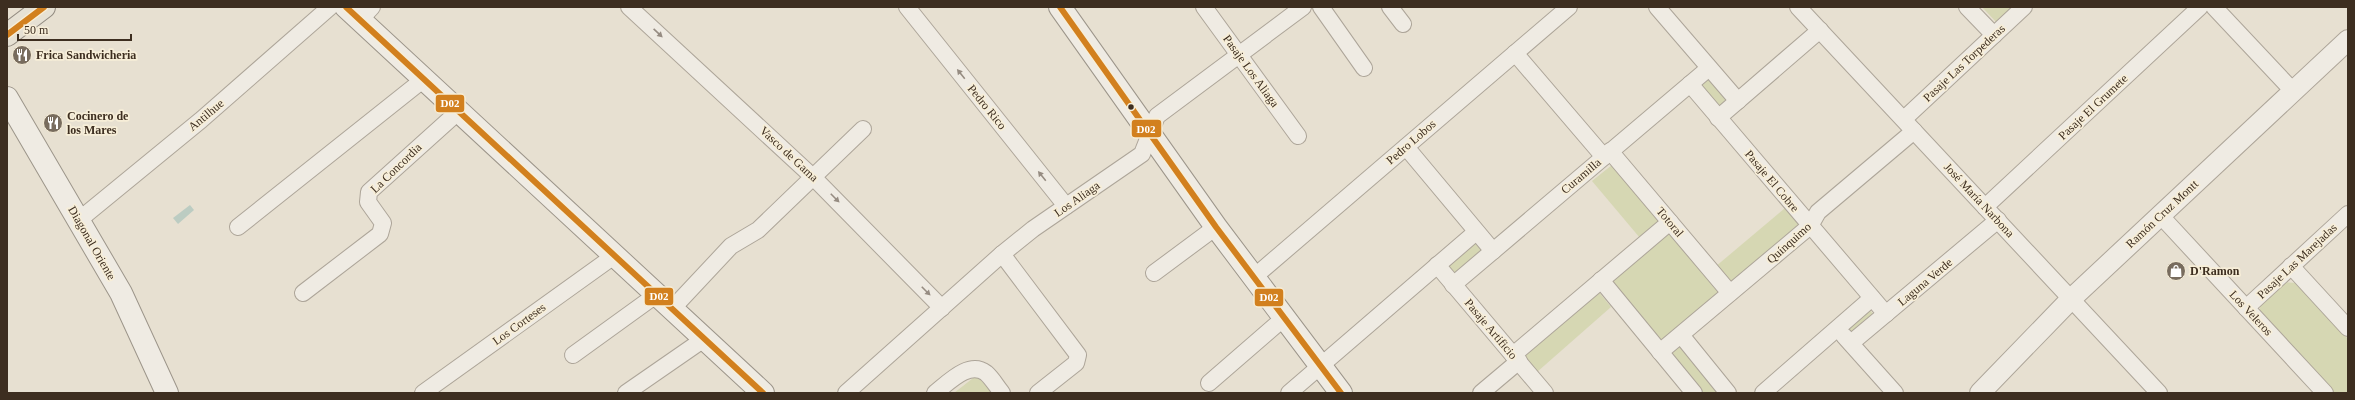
<svg xmlns="http://www.w3.org/2000/svg" width="2355" height="400" viewBox="0 0 2355 400" font-family="'Times New Roman',serif">
  <style>
    .green { fill: #d6d7b3 }
    .water { fill: #bcccc2 }
    .lines { fill: none; stroke-linecap: round; stroke-linejoin: round }
    .minor-casing { stroke: #ada599; stroke-width: 18 }
    .tertiary-casing { stroke: #ada599; stroke-width: 22 }
    .secondary-casing { stroke: #9c958a; stroke-width: 24 }
    .primary-casing { stroke: #928b80; stroke-width: 24 }
    .minor { stroke: #efebe3; stroke-width: 16 }
    .tertiary { stroke: #efebe3; stroke-width: 20 }
    .secondary { stroke: #efebe3; stroke-width: 22 }
    .primary { stroke: #e6e1d4; stroke-width: 22 }
    .bus-1-casing { stroke: #f7eed8; stroke-width: 9 }
    .bus-1 { stroke: #d2801e; stroke-width: 6 }
    .oneway { fill: #968c82 }
    .bus-dot { fill: #3d2e20; stroke: #f7eed8; stroke-width: 1.5 }
    .labels { text-anchor: middle; stroke-width: 3.5; stroke-linejoin: round; paint-order: stroke }
    .poi-label { font-size: 12px; font-weight: bold; fill: #3d2e20; stroke: #f7eed8; text-anchor: start }
    .street-label { font-size: 12px; fill: #3d2e20; stroke: #f7eed8 }
    .line-badge { stroke: #f7eed8; stroke-width: 1.5 }
    .badge-label { font-size: 11px; text-anchor: middle; font-weight: bold; fill: #fff }
  </style>
  <rect width="100%" height="100%" fill="#e7e0d1"/>
  <!-- green -->
  <g class="green">
    <path d="M1982 7H2014L1997 23Z"/>
    <path d="M1708 74 1731 99 1718 110 1697 84Z"/>
    <path d="M1612 165 1660 221 1640 238 1592 181Z"/>
    <path d="M1785 208 1801 227 1731 285 1715 267Z"/>
    <path d="M1669 227 1725 293 1659 349 1606 283Z"/>
    <path d="M1474 238 1487 253 1456 279 1443 264Z"/>
    <path d="M2281 282 2296 283 2348 339V393H2333L2260 314V302Z"/>
    <path d="M1598 291 1611 307 1537 372 1524 356Z"/>
    <path d="M1868 308 1876 317 1852 338 1844 328Z"/>
    <path d="M1680 346 1721 393H1689L1662 360Z"/>
    <path d="M977 375 992 393H954Z"/>
  </g>
  <!-- water -->
  <path class="water" d="M190 205 194 210 178 224 173 218Z"/>
  <g class="lines">
    <!-- minor casing -->
    <g class="minor-casing">
      <g id="minor">
        <path d="M629 7 814 178 942 308"/>
        <path d="M907 7 1066 206"/>
        <path d="M1204 7 1298 136"/>
        <path d="M1321 7 1364 68"/>
        <path d="M1390 7 1403 24"/>
        <path d="M1657 7 1738 101"/>
        <path d="M1798 7 2159 393"/>
        <path d="M1967 7 1994 35"/>
        <path d="M2214 7 2293 91"/>
        <path d="M360 20 372 7"/>
        <path d="M1515 53 1604 157"/>
        <path d="M1690 84 1886 314"/>
        <path d="M1718 118 1820 30"/>
        <path d="M1904 119 2024 7"/>
        <path d="M1406 147 1493 251"/>
        <path d="M1610 151 1730 293"/>
        <path d="M1985 207 2200 7"/>
        <path d="M2160 215 2325 393"/>
        <path d="M79 220 201 120 330 7"/>
        <path d="M238 227 424 79"/>
        <path d="M1002 254 1078 355 1076 363 1038 393"/>
        <path d="M1437 265 1545 393"/>
        <path d="M2291 266 2348 328"/>
        <path d="M1154 273 1216 227"/>
        <path d="M1254 277 1569 7"/>
        <path d="M1601 280 1694 393"/>
        <path d="M1453 285 1709 68"/>
        <path d="M303 293 380 234 383 223 368 202 369 192 459 111"/>
        <path d="M2246 308 2348 214"/>
        <path d="M672 309 731 246 758 230 863 129"/>
        <path d="M1681 335 1728 393"/>
        <path d="M1844 336 1895 393"/>
        <path d="M1851 343 1998 220"/>
        <path d="M1660 352 1810 226 1818 212 1914 131"/>
        <path d="M573 355 656 295"/>
        <path d="M1513 355 1670 222"/>
        <path d="M1209 383 1284 318"/>
        <path d="M423 393 614 256"/>
        <path d="M626 393 704 339"/>
        <path d="M846 393 1002 254 1033 229 1142 154 1157 116 1303 7"/>
        <path d="M935 393C948 383 969 360 986 373 992 378 997 387 1002 393"/>
        <path d="M1289 393 1476 232"/>
        <path d="M1481 393 1519 361"/>
        <path d="M1763 393 1872 298"/>
      </g>
    </g>
    <!-- tertiary casing -->
    <g class="tertiary-casing">
      <path id="tertiary" d="M1980 393 2071 299 2348 40"/>
    </g>
    <!-- secondary casing -->
    <g class="secondary-casing">
      <g id="secondary">
        <path d="M346 7 763 393"/>
        <path d="M1060 7 1216 227 1341 393"/>
        <path d="M7 98 121 293 167 393"/>
      </g>
    </g>
    <!-- primary casing -->
    <g class="primary-casing">
      <path id="primary" d="M7 35 44 7"/>
    </g>
    <!-- minor -->
    <use href="#minor" class="minor"/>
    <!-- tertiary -->
    <use href="#tertiary" class="tertiary"/>
    <!-- secondary -->
    <use href="#secondary" class="secondary"/>
    <!-- primary -->
    <use href="#primary" class="primary"/>
    <!-- bus-1 casing -->
    <g class="bus-1-casing">
      <g id="bus-1">
        <path d="M346 7 763 393"/>
        <path d="M1060 7 1216 227 1341 393"/>
        <path d="M7 35 44 7"/>
      </g>
    </g>
    <!-- bus-1 -->
    <use href="#bus-1" class="bus-1"/>
  </g>
  <!-- one-way arrows -->
  <defs><path id="oneway-solid" d="M-6-.8H1V-3.2L6.5 0L1 3.2V.8H-6Z"/></defs>
  <g class="oneway">
    <use href="#oneway-solid" transform="translate(658 33) rotate(43)"/>
    <use href="#oneway-solid" transform="translate(961 74) rotate(-129)"/>
    <use href="#oneway-solid" transform="translate(1042 176) rotate(-129)"/>
    <use href="#oneway-solid" transform="translate(835 198) rotate(45)"/>
    <use href="#oneway-solid" transform="translate(926 291) rotate(45)"/>
  </g>
  <!-- icons -->
  <defs>
    <g id="restaurant-disc" transform="scale(1)"><circle r="9.5" fill="#786c5e" stroke="#f7eed8"/><path d="M-5-6h1v4h1v-4h1v4h1v-4h1v5L-1.5 .5V6h-2V.5L-5-1ZM5-6V6H3V1.5H1.5Q1.5-4 5-6Z" fill="#fff"/></g>
    <g id="shop-disc" transform="scale(1)"><circle r="9.5" fill="#786c5e" stroke="#f7eed8"/><path d="M-5-2.5h2.3a2.7 3.5 0 0 1 5.4 0H5L5.5 6h-11ZM-1.5-2.5h3a1.5 2.3 0 0 0-3 0Z" fill="#fff"/></g>
  </defs>
  <g fill-rule="evenodd">
    <use href="#restaurant-disc" x="22" y="55"/>
    <use href="#restaurant-disc" x="53" y="123"/>
    <use href="#shop-disc" x="2176" y="271"/>
  </g>
  <!-- markers -->
  <circle class="bus-dot" cx="1131" cy="107" r="3.5"/>
  <g class="labels">
    <!-- poi labels -->
    <g class="poi-label">
      <text x="36" y="59">Frica Sandwicheria</text>
      <text x="67" y="120">Cocinero de<tspan x="67" dy="14">los Mares</tspan></text>
      <text x="2190" y="275">D'Ramon</text>
    </g>
    <!-- street labels -->
    <g class="street-label">
      <text transform="translate(1964 63) rotate(-43)" y="4">Pasaje Las Torpederas</text>
      <text transform="translate(1251 71) rotate(54)" y="4">Pasaje Los Aliaga</text>
      <text transform="translate(987 107) rotate(51)" y="4">Pedro Rico</text>
      <text transform="translate(2093 107) rotate(-43)" y="4">Pasaje El Grumete</text>
      <text transform="translate(206 115) rotate(-40)" y="4">Antilhue</text>
      <text transform="translate(1411 142) rotate(-41)" y="4">Pedro Lobos</text>
      <text transform="translate(789 154) rotate(43)" y="4">Vasco de Gama</text>
      <text transform="translate(396 168) rotate(-44)" y="4">La Concordia</text>
      <text transform="translate(1581 176) rotate(-40)" y="4">Curamilla</text>
      <text transform="translate(1772 181) rotate(50)" y="4">Pasaje El Cobre</text>
      <text transform="translate(1077 199) rotate(-35)" y="4">Los Aliaga</text>
      <text transform="translate(1979 200) rotate(47)" y="4">José María Narbona</text>
      <text transform="translate(2162 214) rotate(-43)" y="4">Ramón Cruz Montt</text>
      <text transform="translate(1670 222) rotate(50)" y="4">Totoral</text>
      <text transform="translate(92 243) rotate(60)" y="4">Diagonal Oriente</text>
      <text transform="translate(1789 243) rotate(-42)" y="4">Quínquimo</text>
      <text transform="translate(2297 261) rotate(-43)" y="4">Pasaje Las Marejadas</text>
      <text transform="translate(1925 282) rotate(-40)" y="4">Laguna Verde</text>
      <text transform="translate(2251 313) rotate(47)" y="4">Los Veleros</text>
      <text transform="translate(519 324) rotate(-36)" y="4">Los Corteses</text>
      <text transform="translate(1491 329) rotate(50)" y="4">Pasaje Artificio</text>
    </g>
  </g>
  <g class="line-badge">
    <rect x="435" y="94" width="30" height="19" rx="4" fill="#d2801e"/>
    <rect x="1131" y="119" width="31" height="19" rx="4" fill="#d2801e"/>
    <rect x="644" y="287" width="30" height="19" rx="4" fill="#d2801e"/>
    <rect x="1254" y="288" width="30" height="19" rx="4" fill="#d2801e"/>
  </g>
  <g class="badge-label">
    <text x="450" y="107">D02</text>
    <text x="1146" y="133">D02</text>
    <text x="659" y="300">D02</text>
    <text x="1269" y="301">D02</text>
  </g>
  <!-- border -->
  <rect width="2355" height="400" fill="none" stroke="#3d2e20" stroke-width="16"/>
  <!-- scale -->
  <path d="M18 34v6h113v-6" fill="none" stroke="#3d2e20" stroke-width="2"/>
  <text x="24" y="34" font-size="12" fill="#3d2e20" stroke="#f7eed8" stroke-width="3" paint-order="stroke">50 m</text>
</svg>
